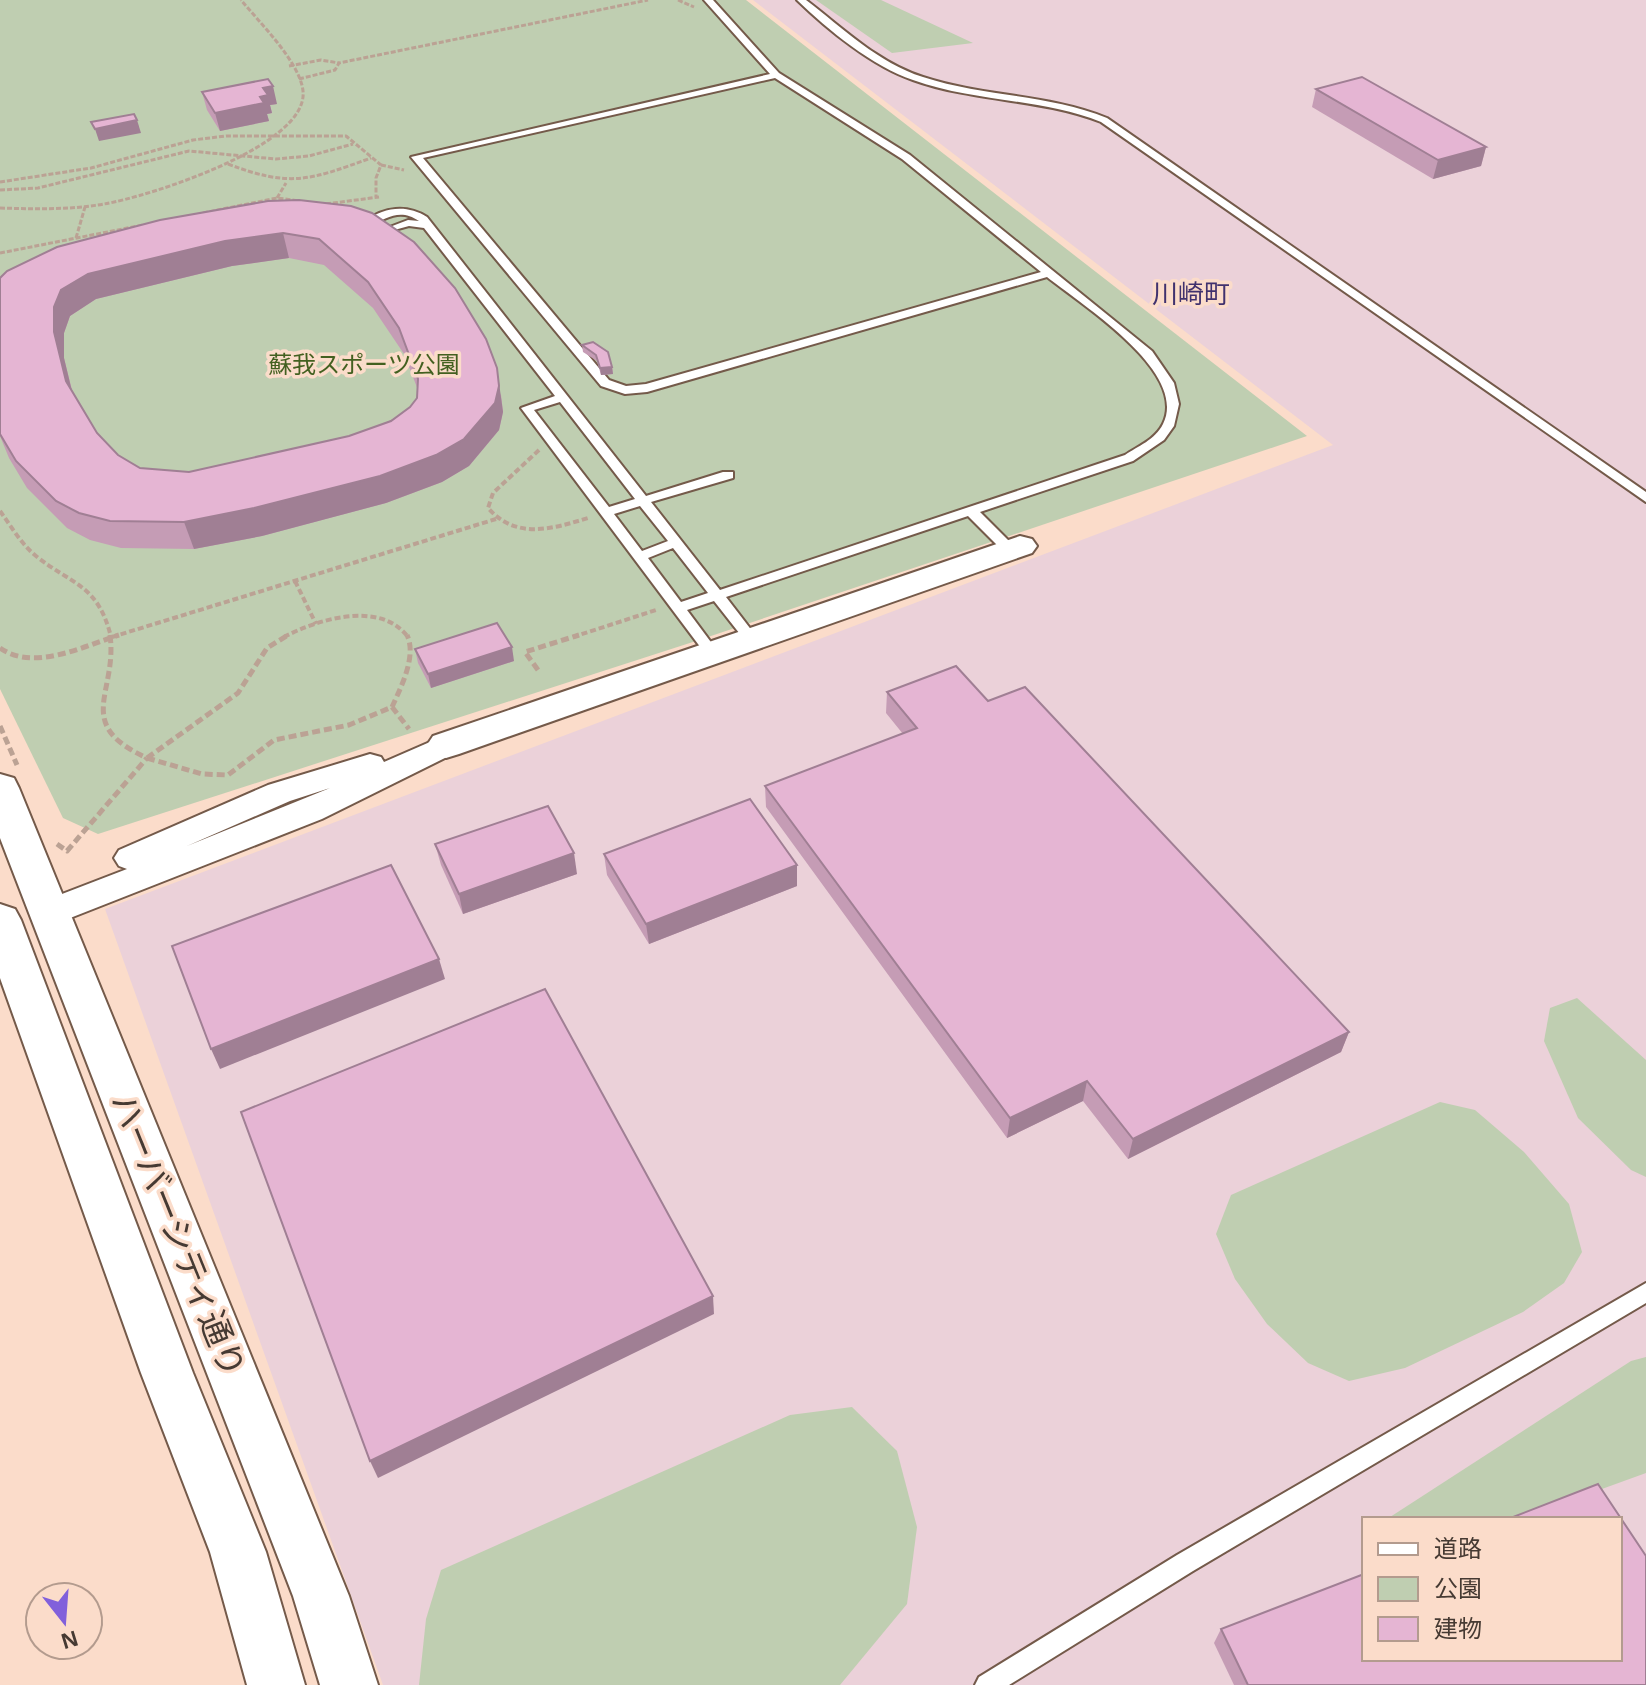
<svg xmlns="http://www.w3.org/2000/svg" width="1646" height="1685" viewBox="0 0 1646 1685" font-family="Helvetica,'Noto Sans JP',sans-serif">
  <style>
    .industrial { fill: #ebd1d9; fill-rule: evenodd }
    .green { fill: #bfceb1 }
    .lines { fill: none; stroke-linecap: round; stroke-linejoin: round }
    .service-casing { stroke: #745a4a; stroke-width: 4 }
    .minor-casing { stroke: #745a4a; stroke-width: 4 }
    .tertiary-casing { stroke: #745a4a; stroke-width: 4 }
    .path-far2 { stroke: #bba294; stroke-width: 3; stroke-dasharray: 5 2; stroke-linecap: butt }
    .path-far1 { stroke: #bba294; stroke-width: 4; stroke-dasharray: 6 3; stroke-linecap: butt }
    .path { stroke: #bba294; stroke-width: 5; stroke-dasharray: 8 4; stroke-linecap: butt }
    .service { fill: #fff; fill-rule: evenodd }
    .minor { fill: #fff; fill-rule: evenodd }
    .tertiary { fill: #fff; fill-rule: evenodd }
    .wall { fill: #c59cb5; fill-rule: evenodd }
    .shaded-wall { fill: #a07f94 }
    .building { fill: #e5b5d3; stroke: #a07f94; stroke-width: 2; fill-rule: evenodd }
    .labels { text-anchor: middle; stroke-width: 7; stroke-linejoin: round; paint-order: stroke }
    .far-park-label { font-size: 24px; fill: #436020; stroke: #fbdcca }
    .far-neighbourhood-label { font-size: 26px; fill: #41326e; stroke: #fbdcca }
    .near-street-label { font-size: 34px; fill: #463a33; stroke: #fbdcca }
  </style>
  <rect width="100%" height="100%" fill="#fbdcca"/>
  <!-- industrial -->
  <path class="industrial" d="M753 0H1646V1685H383L105 909 1333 445ZM1364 1519H1620V1659H1364Z"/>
  <!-- green -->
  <g class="green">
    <path d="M0 0H746L1307 436 696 641 98 834 63 818 0 689Z"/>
    <path d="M816 0H881L973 43 892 53Z"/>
    <path d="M1577 998 1646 1060V1177L1631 1170 1578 1118 1544 1041 1550 1008Z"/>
    <path d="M1440 1102 1475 1110 1524 1152 1569 1204 1582 1252 1564 1283 1523 1312 1405 1368 1349 1381 1308 1363 1267 1324 1235 1279 1216 1234 1231 1195Z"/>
    <path d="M1646 1357V1473L1519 1519H1387L1631 1361Z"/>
    <path d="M852 1407 897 1451 917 1527 907 1604 840 1685H419L426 1619 441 1570 790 1415Z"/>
  </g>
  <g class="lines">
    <!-- service casing -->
    <g class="service-casing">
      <g id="service">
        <path d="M704 0H713L779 73 910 155 1152 351 1174 383 1179 404 1174 426 1164 440 1133 461 980 512 1015 547V553H1005L968 516 726 597 759 640 752 645 747 643 714 601 687 610 719 653 712 658 707 656 521 408 555 396 424 228 409 226 387 232V228L408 220 419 221C400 208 387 218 369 226L365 225V221C384 207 407 204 427 217L646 496 723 472H733V478L651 502 720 590 1125 455C1138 446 1155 440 1163 424 1189 372 1082 305 1047 277L647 392 625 394 601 386 411 157 770 74ZM775 78 902 159 1041 272 646 384 626 386 609 380 423 158ZM560 402 635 499 609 507 534 410ZM640 506 668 541 642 551 614 514ZM673 548 708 593 681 602 648 558Z"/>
        <path d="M797 0H806C843 28 878 63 923 77 984 97 1048 94 1107 118L1646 492V502L1101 122C1040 98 974 102 913 80 873 67 827 29 797 0Z"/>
        <path d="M1646 1283V1303L1193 1571 1009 1685H975L979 1677 1177 1555Z"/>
      </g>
    </g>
    <!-- minor casing -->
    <g class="minor-casing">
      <path id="minor" d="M446 735 457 738 461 745 457 752 322 819 60 922 48 926 36 922 31 913 36 904 127 869 119 866 114 858 119 850 268 785 370 754 381 757 384 762ZM330 788 187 846 290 801Z"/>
    </g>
    <!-- tertiary casing -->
    <g class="tertiary-casing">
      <g id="tertiary">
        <path d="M1020 536 1032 539 1037 546 1032 553 459 754 446 758 433 754 427 745 433 736Z"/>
        <path d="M0 774 14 778 19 788 349 1596 378 1685H320L293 1596 0 838Z"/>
        <path d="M0 904 15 909 21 920 193 1373 266 1552 305 1685H247L210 1552 141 1373 0 978Z"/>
      </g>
    </g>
    <!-- path-far2 -->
    <g class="path-far2">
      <path d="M678 0 694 7"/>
      <path d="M289 66 321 60 339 63"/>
      <path d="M299 79 335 70 339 63 648 0"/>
      <path d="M228 164C291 188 310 180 371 158"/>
      <path d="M381 165 404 170"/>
      <path d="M0 182 91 168 193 140 226 136H346L381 165 376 178V196"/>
      <path d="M0 190 38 188 189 151 276 159 309 156 353 144"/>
      <path d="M277 198 286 183"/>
      <path d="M326 204 379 197"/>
      <path d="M0 208C35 209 70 210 104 204 147 197 309 146 303 91 300 62 259 22 241 0"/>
      <path d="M203 213 277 198 300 201"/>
      <path d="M76 238 85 207"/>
      <path d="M0 253 143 225"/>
    </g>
    <!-- path-far1 -->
    <g class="path-far1">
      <path d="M539 450 493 493 488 508C516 540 552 529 588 518"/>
      <path d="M0 511C11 526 21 544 36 556 72 585 98 584 111 637"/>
      <path d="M295 581 316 624"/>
      <path d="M112 637 496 519"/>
      <path d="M284 637C318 619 380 600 408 637"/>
      <path d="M573 637 656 610"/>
    </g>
    <!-- path -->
    <g class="path">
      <path d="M110 635C118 693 72 724 147 758"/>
      <path d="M0 648C34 672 84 646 119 635"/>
      <path d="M538 670 525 652 579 635"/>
      <path d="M392 707 409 729"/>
      <path d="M0 726 17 765"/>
      <path d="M147 758 202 774 228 775 274 740 349 725 392 707C401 687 417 656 407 635"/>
      <path d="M147 758 238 693 267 648 288 635"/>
      <path d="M57 844 67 851 147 758"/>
    </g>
    <!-- service -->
    <use href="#service" class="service"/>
    <!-- minor -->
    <use href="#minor" class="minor"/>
    <!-- tertiary -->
    <use href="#tertiary" class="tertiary"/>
  </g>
  <!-- wall -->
  <g class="wall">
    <path d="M1316 89 1486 147 1481 166 1433 179 1312 107Z"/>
    <path d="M202 92 277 104 270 105 272 113 267 114 269 121 220 131 207 110Z"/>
    <path d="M299 200 501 395 503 412 499 430 469 466 442 482 386 503 262 536 194 549 121 548 90 540 67 528 27 488 9 458 0 436V278ZM289 258 324 265 373 308 404 354 418 390 417 398 410 407 391 421 349 436 189 472 140 468 118 455 97 433 72 390 64 358V333L70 316 96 299 232 266Z"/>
    <path d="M582 345 612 367 613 374 601 375 597 361 583 352Z"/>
    <path d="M415 649 514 661 431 688 418 663Z"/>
    <path d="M887 692 988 701 1349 1032 1341 1052 1128 1159 1083 1101 1007 1138 766 807 765 786 903 734 886 713Z"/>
    <path d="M435 844 577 874 463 914 441 865Z"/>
    <path d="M604 854 797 886 649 944 607 875Z"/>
    <path d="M1221 1629 1646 1685H1234L1214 1643Z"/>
  </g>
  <!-- shaded-wall -->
  <g class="shaded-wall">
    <path d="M273 86 277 104 270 105 272 113 267 114 269 121 220 131 215 113 260 97 263 88Z"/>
    <path d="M137 120 141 133 99 141 95 129Z"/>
    <path d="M1486 147 1481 166 1433 179 1438 160Z"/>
    <path d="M283 233 289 258 232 266 96 299 70 316 64 333V358L76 408 66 381 54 332V307L61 290 88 274 225 241Z"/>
    <path d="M612 367 613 374 601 375 600 368Z"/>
    <path d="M497 368 503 412 499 430 469 466 442 482 386 503 262 536 194 549 184 522Z"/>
    <path d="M512 647 514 661 431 688 428 674Z"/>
    <path d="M574 853 577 874 463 914 459 894Z"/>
    <path d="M797 865V886L649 944 646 924Z"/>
    <path d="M439 959 445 979 220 1069 211 1049Z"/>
    <path d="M1349 1032 1341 1052 1128 1159 1133 1139Z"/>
    <path d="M1087 1081 1083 1101 1007 1138 1010 1118Z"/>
    <path d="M713 1296 714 1314 378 1478 370 1461Z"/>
  </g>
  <!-- building -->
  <g class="building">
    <path d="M1362 77 1486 147 1438 160 1316 89Z"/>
    <path d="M268 79 273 86 263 88 268 95 260 97 264 103 215 113 202 92Z"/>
    <path d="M134 114 137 120 95 129 91 122Z"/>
    <path d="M299 200 351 206 372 213 414 242 455 288 486 339 497 368 499 386 495 403 464 439 436 455 380 476 254 508 184 522 110 521 79 513 56 501 16 461 0 434V278L7 271 57 247 160 220 268 201ZM283 233 319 239 368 282 399 328 418 379 417 398 410 407 391 421 349 436 189 472 140 468 118 455 97 433 66 381 54 332V307L61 290 88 274 225 241Z"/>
    <path d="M593 342 608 352 612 367 600 368 596 355 582 345Z"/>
    <path d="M497 623 512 647 428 674 415 649Z"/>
    <path d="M956 666 988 701 1025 687 1349 1032 1133 1139 1087 1081 1010 1118 765 786 917 728 887 692Z"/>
    <path d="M750 799 797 865 646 924 604 854Z"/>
    <path d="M548 806 574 853 459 894 435 844Z"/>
    <path d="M391 865 439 959 211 1049 172 946Z"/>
    <path d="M545 989 713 1296 370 1461 241 1112Z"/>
    <path d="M1598 1484 1646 1556V1685H1248L1221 1629 1364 1574V1659H1620V1519H1508Z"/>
  </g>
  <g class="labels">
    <!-- far-park labels -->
    <g class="far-park-label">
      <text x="364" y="373">蘇我スポーツ公園</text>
    </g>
    <!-- far-neighbourhood labels -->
    <g class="far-neighbourhood-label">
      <text x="1191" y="303">川崎町</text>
    </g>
    <!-- near-street labels -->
    <g class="near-street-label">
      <text transform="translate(178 1235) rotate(68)" y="12">ハーバーシティ通り</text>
    </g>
  </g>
  <!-- legend -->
  <rect x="1362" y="1517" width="260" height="144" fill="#fbdcca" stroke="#b39b8e" stroke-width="2"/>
  <rect x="1378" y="1543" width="40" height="12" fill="#ffffff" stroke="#b39b8e" stroke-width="2"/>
  <text x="1434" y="1557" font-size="24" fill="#463a33">道路</text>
  <rect x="1378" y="1577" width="40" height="24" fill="#bfceb1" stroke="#b39b8e" stroke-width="2"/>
  <text x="1434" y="1597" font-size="24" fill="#463a33">公園</text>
  <rect x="1378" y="1617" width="40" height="24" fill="#e5b5d3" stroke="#b39b8e" stroke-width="2"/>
  <text x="1434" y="1637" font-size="24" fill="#463a33">建物</text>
  <!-- north arrow -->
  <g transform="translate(64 1621) rotate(163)"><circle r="38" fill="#fbdcca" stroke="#b39b8e" stroke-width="2"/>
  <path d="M0-6L14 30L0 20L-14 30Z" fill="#8160db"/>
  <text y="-12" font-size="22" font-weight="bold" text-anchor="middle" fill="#463a33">N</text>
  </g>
</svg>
